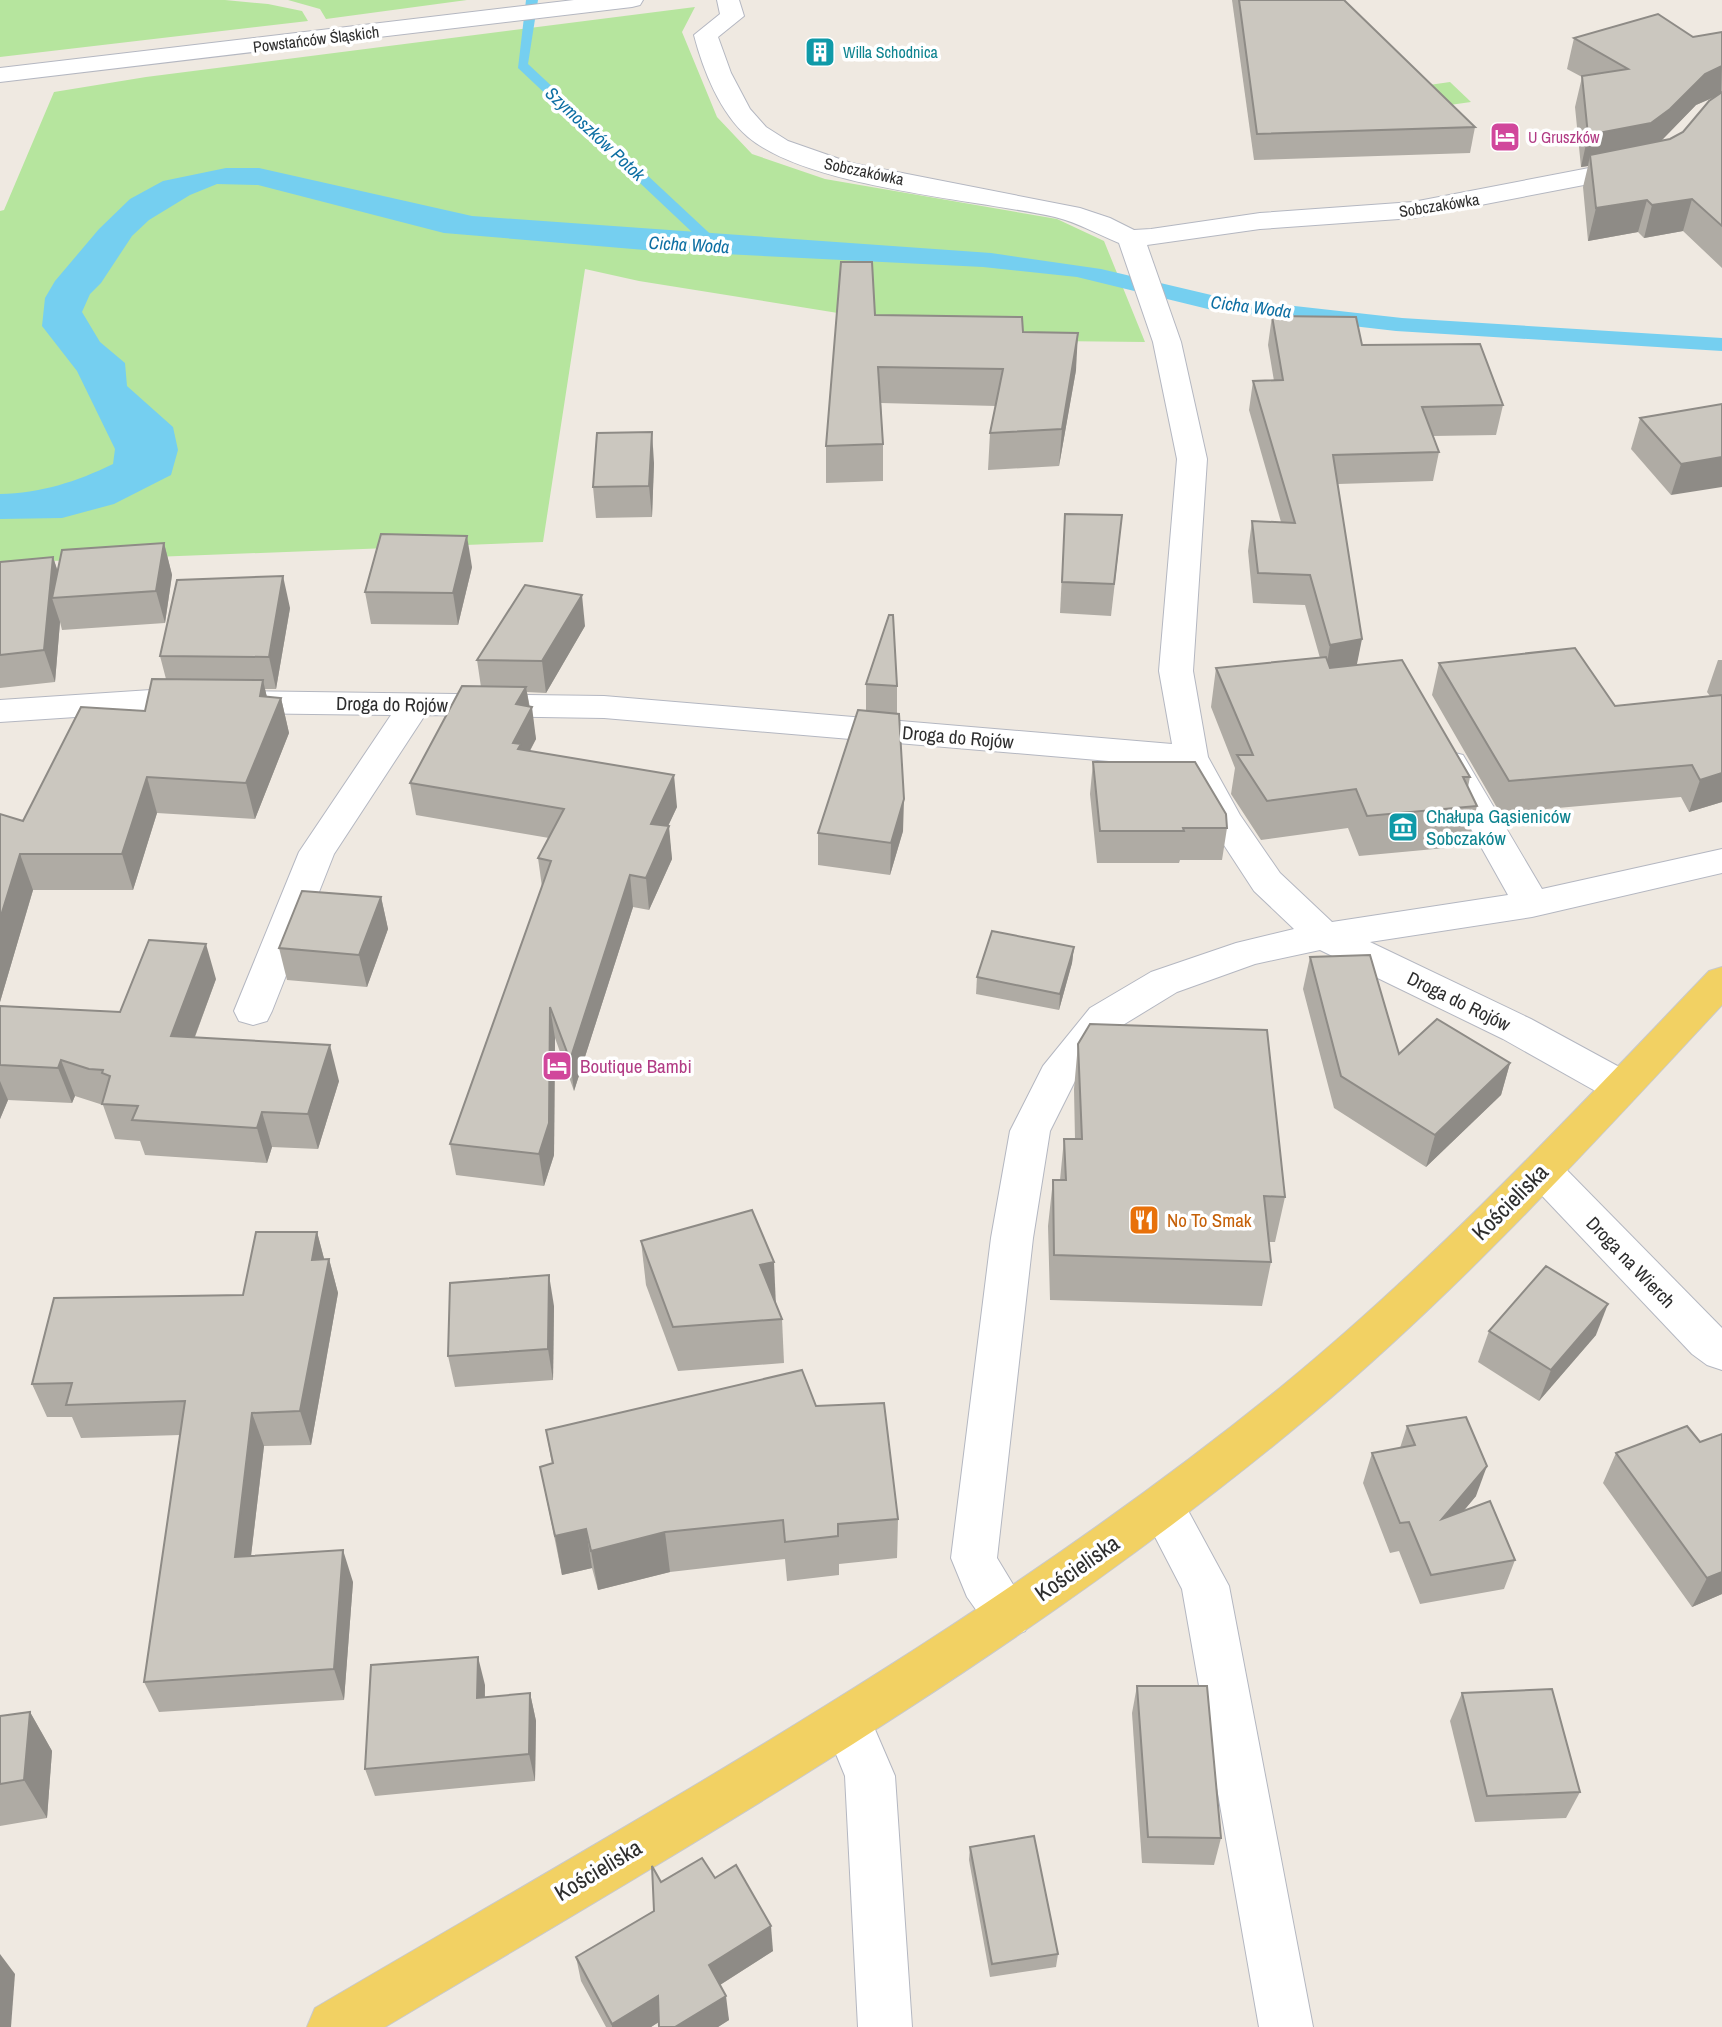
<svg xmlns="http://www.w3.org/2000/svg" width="1722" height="2027" viewBox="0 0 1722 2027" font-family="'Archivo Narrow',sans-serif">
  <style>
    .green { fill: #b6e59e }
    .water { fill: #75cff0 }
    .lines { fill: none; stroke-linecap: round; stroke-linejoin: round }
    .stream { fill: #75cff0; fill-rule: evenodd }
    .minor-casing { stroke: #b4b7c1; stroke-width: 2 }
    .major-casing { stroke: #c9c9c9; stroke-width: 2 }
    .minor { fill: #fff; fill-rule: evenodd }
    .major { fill: #f2d163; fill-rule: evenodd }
    .wall { fill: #afaba4; fill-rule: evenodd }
    .shaded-wall { fill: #8e8b86 }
    .building { fill: #cbc7bf; stroke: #8e8b86; stroke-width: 2 }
    .labels { text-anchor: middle; stroke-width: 7; stroke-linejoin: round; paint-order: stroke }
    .far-street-label { font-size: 16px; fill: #2e2e2e; stroke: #fff }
    .far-culture-label { font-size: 16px; fill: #0d838f; stroke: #fff; text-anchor: start }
    .far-hotel-label { font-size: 16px; fill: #b23c85; stroke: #fff; text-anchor: start }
    .far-water-label { font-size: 18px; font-style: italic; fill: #0d6fa3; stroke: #fff }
    .street-label { font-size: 19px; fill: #2e2e2e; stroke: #fff }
    .culture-label { font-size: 19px; fill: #0d838f; stroke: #fff; text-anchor: start }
    .hotel-label { font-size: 19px; fill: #b23c85; stroke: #fff; text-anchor: start }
    .food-label { font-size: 19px; fill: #c56008; stroke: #fff; text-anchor: start }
    .near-street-label { font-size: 23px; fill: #2e2e2e; stroke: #fff }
  </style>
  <rect width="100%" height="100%" fill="#efe9e1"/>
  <!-- green -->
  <g class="green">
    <path d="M0 0H225L268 4 302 11 308 21 0 57Z"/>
    <path d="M288 0H467L326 19 320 9Z"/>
    <path d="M695 7 682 32 717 117 752 154 825 179 1057 219 1104 241 1145 342 1053 341 844 314 639 281 585 269 543 542 0 563V211L4 210 54 92 146 77Z"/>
    <path d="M1450 82 1471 102 1414 110 1394 90Z"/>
  </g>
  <!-- water -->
  <path class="water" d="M226 168H259L472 216 991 253 1101 269 1224 298 1402 318 1722 338V351L1396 331 1212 310 1077 277 983 267 645 250 444 233 258 185 217 184 190 195 149 220 132 236 101 283 90 294 82 312 100 342 125 363 127 386 173 427 178 450 171 475 114 504 62 518 0 519V494C41 493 76 482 113 464L115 449 77 371 42 326 45 298 55 281 99 229 130 199 163 181Z"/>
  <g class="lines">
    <!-- stream -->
    <path class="stream" d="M526 0H538L528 64 721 244V250H711L518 68Z"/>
    <!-- minor casing -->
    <g class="minor-casing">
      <g id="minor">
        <path d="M574 0H643L640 5 632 7 0 82V68Z"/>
        <path d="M717 0H739L744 16 718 37 731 73 750 109 766 127 788 141 851 163 1080 208 1110 218 1134 230 1151 229 1260 213 1413 202 1636 159 1645 162 1649 167 1645 172 1636 175 1413 218 1260 229 1147 245 1181 342 1207 459 1193 671 1208 757 1240 815 1280 873 1332 922 1508 895 1434 763 1439 755 1451 752 1463 755 1542 889 1722 849V873L1532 917 1370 942 1531 1019 1634 1075 1640 1086 1634 1097 1620 1101 1606 1097 1503 1039 1320 950 1255 964 1177 992 1118 1028 1078 1075 1050 1131 1033 1238 997 1558 1032 1616 1025 1631 1008 1638 991 1631 967 1597 951 1558 991 1238 1010 1131 1043 1066 1090 1008 1151 972 1236 943 1294 929 1254 891 1207 819 1179 767 604 718 425 715 334 854 272 1011 267 1021 253 1025 239 1021 234 1011 299 852 391 715 151 712 0 722V700L151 690 604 696 1172 744 1159 671 1177 459 1153 342 1119 243C1097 234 1079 223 1055 217 975 199 809 188 748 137 720 113 703 70 694 35L720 14Z"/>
        <path d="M1542 1154 1556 1159 1722 1328V1370L1707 1365 1692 1354 1528 1181 1522 1170 1528 1159Z"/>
        <path d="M1162 1486 1178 1492 1229 1586 1313 2027H1259L1182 1589 1139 1506 1146 1492Z"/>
        <path d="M847 1697 864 1704 895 1776 912 2027H858L845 1776 822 1720 830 1704Z"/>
      </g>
    </g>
    <!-- major casing -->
    <g class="major-casing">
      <path id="major" d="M1722 967V1005C1591 1146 1461 1289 1313 1413 1028 1652 704 1837 385 2027H307L315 2008C645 1814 983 1629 1281 1387 1435 1261 1571 1115 1709 971Z"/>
    </g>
    <!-- minor -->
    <use href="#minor" class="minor"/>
    <!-- major -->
    <use href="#major" class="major"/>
  </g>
  <!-- wall -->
  <g class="wall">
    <path d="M1232 0H1344L1475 127 1470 153 1254 160Z"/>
    <path d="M1722 32V268L1683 231 1644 238 1638 232 1588 241 1583 187 1588 166 1581 167 1575 107 1582 77 1567 69 1574 38 1693 37ZM1717 96 1683 132 1670 139 1662 140 1696 105Z"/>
    <path d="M875 315 1023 332 1076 370 1059 466 988 470 990 433 996 406 881 403 883 444V481L826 483V446Z"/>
    <path d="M1272 316 1362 345 1503 405 1496 435 1433 436 1439 452 1433 481 1338 484 1356 665 1470 777 1468 787 1477 806 1467 846 1359 856 1348 828 1261 840 1231 794 1235 768 1211 707 1216 668 1320 658 1305 605 1253 603 1248 551 1252 521 1281 522 1249 410 1253 381H1274L1268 345Z"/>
    <path d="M1722 404 1671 495 1631 449 1640 418Z"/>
    <path d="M654 463 652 517 596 518 593 487Z"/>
    <path d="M1065 514 1119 547 1111 616 1060 613Z"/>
    <path d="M164 543 172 575 165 623 62 630 60 622 55 682 0 688V562L53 557 58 572Z"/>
    <path d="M472 567 458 625 371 624 365 592Z"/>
    <path d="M290 608 276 689H265L267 697 281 698 289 733 255 819 157 813 133 890H33L0 1002V814L23 821 145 711 166 679 160 656Z"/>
    <path d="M585 626 546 693 527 692 536 739 530 751 677 807 668 826 672 859 649 910 633 907 574 1091 555 1038 554 1155 544 1186 456 1175 450 1144 542 887 538 858 549 838 416 815 410 783 481 687 477 660Z"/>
    <path d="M1718 660H1722V802L1689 812 1681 797 1500 813 1432 695 1439 663 1615 706 1710 696 1707 692Z"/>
    <path d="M866 684 897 686V714L903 831 890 875 818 865V833L866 711Z"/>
    <path d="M1093 762 1227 828 1222 860H1180L1179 863H1097L1090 794Z"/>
    <path d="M381 897 388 929 367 987 287 980 279 948Z"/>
    <path d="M1074 947 1072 963 1059 1010 976 994 977 977Z"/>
    <path d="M1310 957 1399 1054 1510 1063 1501 1095 1426 1167 1334 1108 1303 989Z"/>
    <path d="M216 979 195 1037 339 1081 318 1149 272 1147 267 1163 145 1155 140 1141 115 1139 103 1105 75 1096 72 1103 8 1100 0 1119V1006L120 1012Z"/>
    <path d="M1078 1044 1285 1197 1275 1242H1269L1271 1262 1262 1306 1050 1300 1048 1226 1053 1180H1060L1064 1139H1075L1074 1089Z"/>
    <path d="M317 1232 324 1259H329L338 1293 311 1445 264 1446 251 1556 353 1582 344 1700 159 1712 144 1682 180 1435 81 1438 72 1417H47L32 1384 243 1295Z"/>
    <path d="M641 1241 776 1303 782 1319 784 1363 678 1371 646 1285Z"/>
    <path d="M554 1306 553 1380 455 1387 448 1356Z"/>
    <path d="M1489 1331 1596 1335 1539 1401 1478 1362Z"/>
    <path d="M816 1406 898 1519 897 1558 839 1564V1575L787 1581 785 1559 670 1572 598 1590 592 1568 562 1575 540 1467 552 1464 546 1430Z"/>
    <path d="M1407 1426 1476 1496 1463 1511 1515 1560 1504 1589 1420 1604 1399 1551 1390 1553 1363 1483 1372 1453 1400 1448Z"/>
    <path d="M1722 1434V1594L1692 1607 1603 1483 1616 1453 1700 1442Z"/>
    <path d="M485 1685V1698L530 1693 536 1721 535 1781 375 1796 365 1769Z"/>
    <path d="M1137 1686 1221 1838 1214 1865 1142 1863 1132 1713Z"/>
    <path d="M1462 1693 1580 1792 1566 1818 1475 1822 1450 1721Z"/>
    <path d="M30 1712 52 1751 47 1818 0 1826V1716Z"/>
    <path d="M970 1847 1058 1954 1056 1967 990 1977 969 1860Z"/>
    <path d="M715 1878 773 1951 720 1985 729 2020 718 2027H659V2022L651 2027H606L581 1981 576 1957 654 1911 661 1882Z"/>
  </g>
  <!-- shaded-wall -->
  <g class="shaded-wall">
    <path d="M1722 66 1721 94 1696 105 1661 141 1590 155 1588 166 1581 167 1588 135Z"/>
    <path d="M1692 199 1683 231 1644 238 1652 205Z"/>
    <path d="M1647 200 1638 232 1588 241 1596 208Z"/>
    <path d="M1078 333 1076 370 1059 466 1062 429Z"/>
    <path d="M652 432 654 463 652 517 649 486Z"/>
    <path d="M1722 457V487L1671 495 1681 464Z"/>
    <path d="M467 536 472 567 458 625 453 593Z"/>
    <path d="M164 543 172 575 165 623 156 591Z"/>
    <path d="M53 557 63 588 52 598 60 622 55 682 44 650Z"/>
    <path d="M283 576 290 608 276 689 269 657Z"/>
    <path d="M582 595 585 626 546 693 542 661Z"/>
    <path d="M1362 639 1356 669 1325 675 1330 645Z"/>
    <path d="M263 680 271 716 281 698 289 733 255 819 246 783Z"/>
    <path d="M526 687 530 711 532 707 536 739 523 763 513 743 516 704Z"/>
    <path d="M1722 773V802L1689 812 1700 780Z"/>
    <path d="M674 775 677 807 654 856 651 824Z"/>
    <path d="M147 777 157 813 133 890 122 854Z"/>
    <path d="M904 799 903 831 890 875 891 843Z"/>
    <path d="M669 826 672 859 649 910 646 878Z"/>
    <path d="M20 854 33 890 0 1002V919Z"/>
    <path d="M630 875 633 907 574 1091 570 1060Z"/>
    <path d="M381 897 388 929 367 987 359 955Z"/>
    <path d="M206 944 216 979 182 1071 171 1036Z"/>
    <path d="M1074 947 1072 963 1059 1010 1060 994Z"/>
    <path d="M550 1007 555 1038 554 1155 544 1186 539 1154Z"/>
    <path d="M330 1045 339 1081 318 1149 308 1114Z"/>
    <path d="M61 1060 75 1096 72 1103 58 1068Z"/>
    <path d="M1510 1063 1501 1095 1426 1167 1435 1135Z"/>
    <path d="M0 1081 8 1100 0 1119Z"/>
    <path d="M262 1112 272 1147 267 1163 257 1128Z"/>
    <path d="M317 1232 326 1266 312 1260Z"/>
    <path d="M329 1259 338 1293 311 1445 300 1411Z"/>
    <path d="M774 1262 776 1306 760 1265Z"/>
    <path d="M549 1275 554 1306 553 1380 548 1349Z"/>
    <path d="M1608 1304 1596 1335 1539 1401 1551 1370Z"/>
    <path d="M252 1413 264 1446 247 1589 235 1557Z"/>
    <path d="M1487 1466 1476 1496 1432 1549 1442 1519Z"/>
    <path d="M586 1529 592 1568 562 1575 555 1536Z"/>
    <path d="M665 1532 670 1572 598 1590 591 1551Z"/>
    <path d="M343 1550 353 1582 344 1700 334 1669Z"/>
    <path d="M1722 1572V1594L1692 1607 1707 1578Z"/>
    <path d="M478 1657 485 1685 484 1726 477 1698Z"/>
    <path d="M530 1693 536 1721 535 1781 529 1754Z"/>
    <path d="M30 1712 52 1751 47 1818 24 1780Z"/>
    <path d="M771 1926 773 1951 712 1990 709 1965Z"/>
    <path d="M0 1954 15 1974 11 2027H0Z"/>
    <path d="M658 1996 662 2020 651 2027H612V2024Z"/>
    <path d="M726 1996 729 2020 718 2027H675Z"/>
  </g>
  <!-- building -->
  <g class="building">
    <path d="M1239 0H1344L1475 127 1257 134Z"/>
    <path d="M1658 14 1693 37 1722 32V66L1705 74 1670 109 1651 123 1588 135 1582 76 1628 69 1574 38Z"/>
    <path d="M1722 92V226L1692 199 1652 205 1647 200 1596 208 1590 155 1670 139 1683 132 1709 101Z"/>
    <path d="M841 262H872L875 315 1022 317 1023 332 1078 333 1062 429 990 433 1003 369 878 367 883 444 826 446Z"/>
    <path d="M1272 316 1356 317 1362 345 1480 344 1503 405 1422 407 1439 452 1333 455 1362 639 1330 645 1310 575 1258 573 1252 521 1295 523 1253 381 1283 380Z"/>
    <path d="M1722 404V457L1681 464 1640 418Z"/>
    <path d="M652 432 649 486 593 487 597 433Z"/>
    <path d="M1065 514 1122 515 1114 584 1062 582Z"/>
    <path d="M381 534 467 536 453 593 365 592Z"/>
    <path d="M164 543 156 591 52 598 62 550Z"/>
    <path d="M53 557 44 650 0 655V562Z"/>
    <path d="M283 576 269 657 160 656 177 580Z"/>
    <path d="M525 585 582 595 542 661 477 660Z"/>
    <path d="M889 615H893L897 686 866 684Z"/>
    <path d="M1575 648 1615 706 1722 695V773L1700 780 1692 765 1509 781 1439 663Z"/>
    <path d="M1326 657 1330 668 1402 660 1470 777H1463L1477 806 1367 816 1356 789 1267 801 1237 755H1253L1216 668Z"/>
    <path d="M152 679 263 680 260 696 281 698 246 783 147 777 122 854H20L0 919V814L23 821 81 707 145 711Z"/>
    <path d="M462 686 526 687 516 704 532 707 513 743 521 744 518 749 674 775 651 824 669 826 646 878 630 875 570 1060 550 1007 549 1123 539 1154 450 1144 551 861 538 858 564 809 410 783Z"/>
    <path d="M858 710 899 714 904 799 891 843 818 833Z"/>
    <path d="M1093 762H1195L1226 814 1227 828H1183L1184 831H1100Z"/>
    <path d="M302 891 381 897 359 955 279 948Z"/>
    <path d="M992 931 1074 947 1060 994 977 977Z"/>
    <path d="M149 940 206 944 171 1036 330 1045 308 1114 262 1112 257 1128 132 1120 138 1106 102 1104 110 1076 102 1073 103 1070 89 1069 61 1060 58 1068 0 1065V1006L120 1012Z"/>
    <path d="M1370 955 1399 1054 1437 1019 1510 1063 1435 1135 1341 1076 1310 957Z"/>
    <path d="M1090 1024 1267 1030 1285 1197 1264 1196 1271 1262 1054 1255 1053 1180H1066L1064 1139H1082L1078 1044Z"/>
    <path d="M752 1210 774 1262 760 1265 782 1319 673 1327 641 1241Z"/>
    <path d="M256 1232H317L312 1260 329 1259 300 1411 252 1413 235 1557 343 1550 334 1669 144 1682 185 1401 66 1405 72 1383 32 1384 54 1298 243 1295Z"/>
    <path d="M1546 1266 1608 1304 1551 1370 1489 1331Z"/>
    <path d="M549 1275 548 1349 448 1356 450 1283Z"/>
    <path d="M802 1370 816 1406 884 1403 898 1519 838 1524V1536L785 1542 783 1520 665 1532 591 1551 586 1529 555 1536 540 1467 553 1463 546 1430Z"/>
    <path d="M1466 1417 1487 1466 1442 1519 1490 1501 1515 1560 1431 1575 1409 1522 1400 1523 1372 1453 1415 1445 1407 1426Z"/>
    <path d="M1687 1426 1700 1442 1722 1434V1572L1707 1578 1616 1453Z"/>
    <path d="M478 1657 477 1698 530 1693 529 1754 365 1769 371 1665Z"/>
    <path d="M1137 1686H1207L1221 1838 1148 1837Z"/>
    <path d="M1552 1689 1580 1792 1487 1796 1462 1693Z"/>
    <path d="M30 1712 24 1780 0 1784V1716Z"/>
    <path d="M1034 1836 1058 1954 992 1964 970 1847Z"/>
    <path d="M702 1858 715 1878 736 1865 771 1926 709 1965 726 1996 675 2027H659L658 1996 612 2024 576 1957 654 1911 652 1866 661 1882Z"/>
  </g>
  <!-- icons -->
  <defs>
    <g id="building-square" transform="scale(1.575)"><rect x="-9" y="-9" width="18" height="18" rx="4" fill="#0f9aa8" stroke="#fff"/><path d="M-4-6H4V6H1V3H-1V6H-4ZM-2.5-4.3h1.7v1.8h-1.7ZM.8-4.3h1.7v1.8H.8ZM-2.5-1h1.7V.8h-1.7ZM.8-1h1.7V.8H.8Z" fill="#fff"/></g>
    <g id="hotel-square" transform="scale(1.575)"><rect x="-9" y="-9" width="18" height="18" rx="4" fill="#d1479c" stroke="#fff"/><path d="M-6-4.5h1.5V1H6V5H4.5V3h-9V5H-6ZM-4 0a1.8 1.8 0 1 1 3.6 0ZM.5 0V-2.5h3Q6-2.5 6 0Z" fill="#fff"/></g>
    <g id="museum-square" transform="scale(1.575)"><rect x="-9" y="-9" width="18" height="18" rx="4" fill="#0f9aa8" stroke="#fff"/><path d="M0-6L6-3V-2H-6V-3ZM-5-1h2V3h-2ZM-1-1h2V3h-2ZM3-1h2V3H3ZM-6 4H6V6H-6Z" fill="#fff"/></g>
    <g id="restaurant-square" transform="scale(1.575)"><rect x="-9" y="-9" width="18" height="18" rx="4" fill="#e8710a" stroke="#fff"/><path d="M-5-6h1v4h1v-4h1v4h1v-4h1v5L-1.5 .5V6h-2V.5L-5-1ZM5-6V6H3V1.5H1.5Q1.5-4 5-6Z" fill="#fff"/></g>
  </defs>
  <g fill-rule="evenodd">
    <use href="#building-square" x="820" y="52"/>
    <use href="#hotel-square" x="1505" y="137"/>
    <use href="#museum-square" x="1403" y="827"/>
    <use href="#hotel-square" x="557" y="1066"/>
    <use href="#restaurant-square" x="1144" y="1220"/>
  </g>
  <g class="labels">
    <!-- far-street labels -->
    <g class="far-street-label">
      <text transform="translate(316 39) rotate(-7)" y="6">Powstańców Śląskich</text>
      <text transform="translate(864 171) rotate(12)" y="6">Sobczakówka</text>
      <text transform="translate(1439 205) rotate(-9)" y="6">Sobczakówka</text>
    </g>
    <!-- far-culture labels -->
    <g class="far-culture-label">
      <text x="843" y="58">Willa Schodnica</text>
    </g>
    <!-- far-hotel labels -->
    <g class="far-hotel-label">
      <text x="1528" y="143">U Gruszków</text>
    </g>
    <!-- far-water labels -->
    <g class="far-water-label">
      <text transform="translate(595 134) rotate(43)" y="6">Szymoszków Potok</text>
      <text transform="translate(689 245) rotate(3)" y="6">Cicha Woda</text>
      <text transform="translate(1251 307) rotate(7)" y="6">Cicha Woda</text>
    </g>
    <!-- street labels -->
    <g class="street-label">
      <text transform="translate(392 704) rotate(1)" y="7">Droga do Rojów</text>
      <text transform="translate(958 737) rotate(5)" y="7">Droga do Rojów</text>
      <text transform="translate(1459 1001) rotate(26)" y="7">Droga do Rojów</text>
      <text transform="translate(1631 1262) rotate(46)" y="7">Droga na Wierch</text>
    </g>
    <!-- culture labels -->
    <g class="culture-label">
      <text x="1426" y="823">Chałupa Gąsieniców<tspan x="1426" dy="22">Sobczaków</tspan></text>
    </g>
    <!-- hotel labels -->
    <g class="hotel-label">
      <text x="580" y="1073">Boutique Bambi</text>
    </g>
    <!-- food labels -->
    <g class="food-label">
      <text x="1167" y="1227">No To Smak</text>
    </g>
    <!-- near-street labels -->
    <g class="near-street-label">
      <text transform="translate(1510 1202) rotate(-45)" y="8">Kościeliska</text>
      <text transform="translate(1077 1568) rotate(-35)" y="8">Kościeliska</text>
      <text transform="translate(598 1870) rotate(-31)" y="8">Kościeliska</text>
    </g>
  </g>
</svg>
